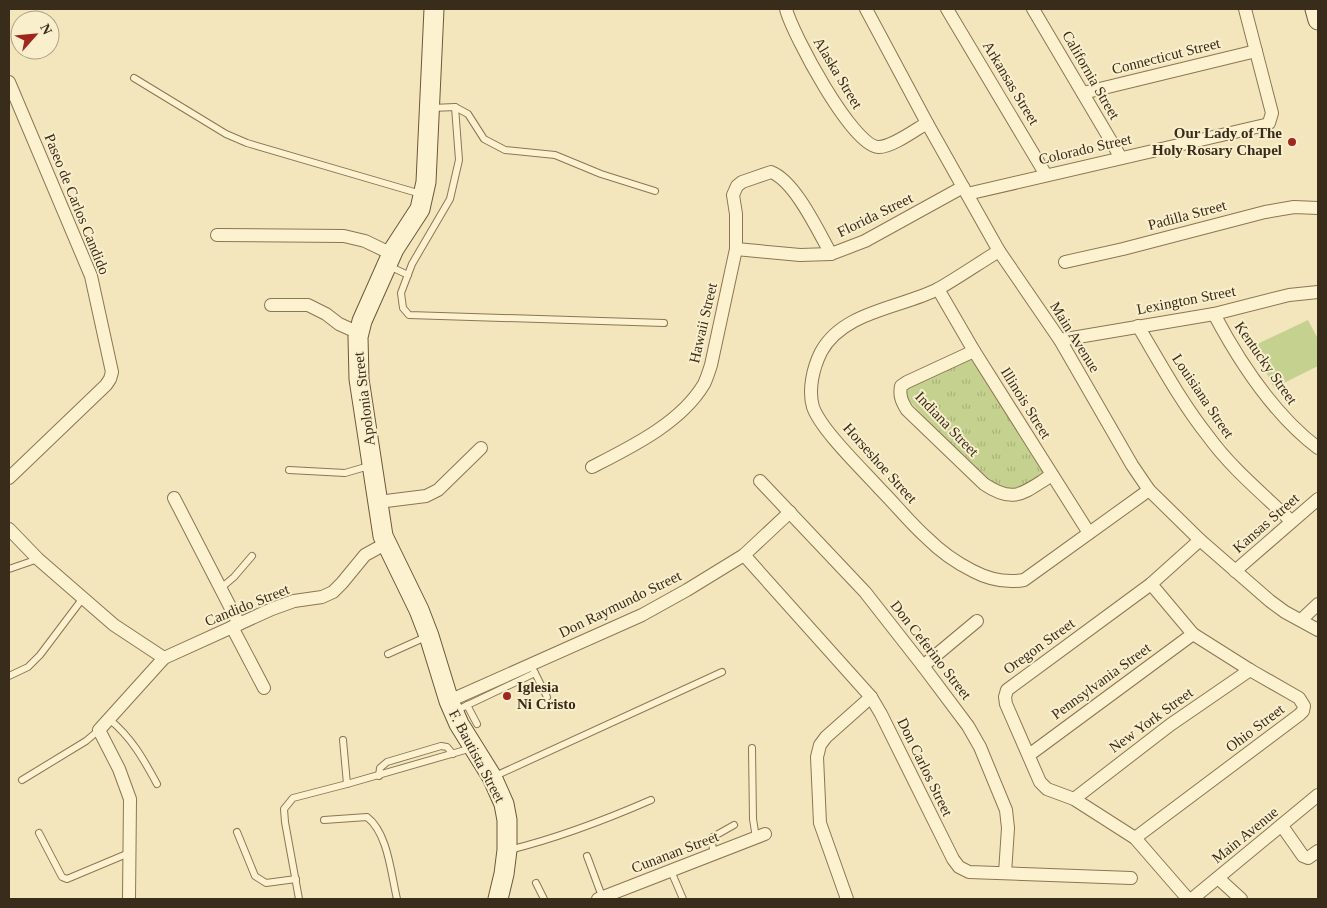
<svg xmlns="http://www.w3.org/2000/svg" width="1327" height="908" viewBox="0 0 1327 908" font-family="Georgia,serif">
  <style>
    .grass { fill: #c5d18f }
    .park { fill: url(#park-tufts) }
    .lines { fill: none; stroke-linecap: round; stroke-linejoin: round }
    .lane-casing { stroke: #8c7554; stroke-width: 8 }
    .street-casing { stroke: #8c7554; stroke-width: 14 }
    .secondary-casing { stroke: #6e5637; stroke-width: 21 }
    .lane { stroke: #fcf2d0; stroke-width: 6 }
    .street { stroke: #fcf2d0; stroke-width: 12 }
    .secondary { stroke: #fcf2d0; stroke-width: 19 }
    .poi-dot { fill: #a2251d; stroke: #f9efcd; stroke-width: 2 }
    .labels { text-anchor: middle; stroke-width: 4; stroke-linejoin: round; paint-order: stroke }
    .street-label { font-size: 15px; fill: #3a2c1a; stroke: #f9efcd }
    .poi-label { font-size: 15px; font-weight: bold; fill: #3a2c1a; stroke: #f9efcd; text-anchor: end }
  </style>
  <defs>
    <pattern id="park-tufts" width="24" height="20" patternUnits="userSpaceOnUse" patternTransform="scale(1.25)"><rect width="24" height="20" fill="#c5d18f"/><path d="M3 7l-1-3M5 7V3M7 7l1-3M15 17l-1-3M17 17v-4M19 17l1-3" fill="none" stroke="#aab47b"/></pattern>
  </defs>
  <rect width="100%" height="100%" fill="#f3e6bc"/>
  <!-- grass -->
  <path class="grass" d="M1308 320 1318 339V366L1274 388 1253 346Z"/>
  <!-- park -->
  <path class="park" d="M973 354 1049 474 1008 493 985 483 903 394V387Z"/>
  <g class="lines">
    <!-- lane casing -->
    <g class="lane-casing">
      <g id="lane">
        <path d="M134 78 226 134 247 143 421 194"/>
        <path d="M455 107 459 160 450 199 412 264 401 293 403 308 409 315 664 323"/>
        <path d="M432 108 455 107 468 114 484 139 505 150 555 155 601 174 655 191"/>
        <path d="M389 266 408 275"/>
        <path d="M289 470 345 473 369 466"/>
        <path d="M9 569 38 559"/>
        <path d="M221 588 234 577 252 556"/>
        <path d="M388 654 428 636"/>
        <path d="M534 671 547 697"/>
        <path d="M9 676 28 667 40 655 83 598"/>
        <path d="M467 705 477 724"/>
        <path d="M455 711 535 673"/>
        <path d="M109 719C131 737 143 758 157 784"/>
        <path d="M343 740 347 784 472 748"/>
        <path d="M752 748 753 819 756 838"/>
        <path d="M379 776 380 768 387 762 441 746 447 747 453 754"/>
        <path d="M493 777 722 672"/>
        <path d="M22 780 86 741 99 730"/>
        <path d="M324 820 367 817C388 833 391 874 397 899"/>
        <path d="M237 832 255 876 266 883 296 879"/>
        <path d="M39 833 62 877 67 879 129 853"/>
        <path d="M509 850C558 838 605 820 651 800"/>
        <path d="M714 854 711 838 734 825"/>
        <path d="M587 856 603 899"/>
        <path d="M671 871 683 899"/>
        <path d="M536 883 544 899"/>
        <path d="M299 899 285 822 284 809 293 798 347 784"/>
      </g>
    </g>
    <!-- street casing -->
    <g class="street-casing">
      <g id="street">
        <path d="M786 9C792 33 853 148 879 147 892 147 915 130 927 123"/>
        <path d="M866 9 927 123 999 251 1060 340 1132 465 1149 490 1200 540 1270 601 1285 612 1318 630"/>
        <path d="M947 9 1046 175"/>
        <path d="M1033 9 1121 158"/>
        <path d="M9 82 91 276 112 372 110 379 106 385 9 478"/>
        <path d="M1083 93 1256 51"/>
        <path d="M967 194 1265 125 1269 123 1272 113 1245 9"/>
        <path d="M217 235 344 236 365 241 392 254"/>
        <path d="M736 249 800 255 831 254 865 241 963 187"/>
        <path d="M999 251C979 263 959 277 938 289 901 308 843 311 821 352 813 368 808 390 813 407 821 430 863 470 880 489 896 505 910 523 927 538 940 551 957 563 973 571 990 580 1006 583 1024 580L1149 490"/>
        <path d="M1065 262 1123 249 1265 212 1294 207 1318 208"/>
        <path d="M938 289 974 351 1089 533"/>
        <path d="M271 305H308L326 314 339 324 359 333"/>
        <path d="M1214 314C1240 363 1273 414 1318 448"/>
        <path d="M1138 326C1160 363 1181 402 1208 436 1231 468 1263 494 1291 521"/>
        <path d="M1060 340 1214 314 1289 295 1318 292"/>
        <path d="M974 351 907 382 901 386C899 396 902 402 907 410L984 484C1015 505 1024 492 1052 475"/>
        <path d="M592 467C631 447 681 423 704 384 707 378 709 371 711 365L736 249V214L733 195 737 186 742 182 771 172C795 181 818 231 831 254"/>
        <path d="M760 481 865 592 923 666 968 726 980 747 1006 810 1008 828 1005 873"/>
        <path d="M174 498 239 624"/>
        <path d="M378 502 426 496 438 490 481 448"/>
        <path d="M9 529 38 559 114 625 164 658 272 609 294 601 322 597 333 592 342 583 365 555 385 544"/>
        <path d="M744 555 871 697 881 714 953 859 959 867 969 872 1131 878"/>
        <path d="M1235 571 1318 499"/>
        <path d="M1301 620 1318 604"/>
        <path d="M232 627 264 688"/>
        <path d="M923 666 977 621"/>
        <path d="M449 701 642 615 687 590 744 555 790 512"/>
        <path d="M1029 755 1193 634"/>
        <path d="M1074 799 1170 725 1250 670"/>
        <path d="M1282 826 1303 856 1308 858 1318 851"/>
        <path d="M1135 838 1299 715 1303 711 1304 706 1299 698 1250 670 1193 634 1151 584"/>
        <path d="M1218 878 1241 899"/>
        <path d="M129 899 130 799 119 769 99 730 164 658"/>
        <path d="M598 899 765 834"/>
        <path d="M847 899 820 823 817 757 820 745 826 737 871 697"/>
        <path d="M1188 899 1135 838 1074 799 1047 789 1040 782 1006 704 1005 697 1007 690 1151 584 1200 540"/>
        <path d="M1192 899 1318 795"/>
      </g>
    </g>
    <!-- secondary casing -->
    <g class="secondary-casing">
      <g id="secondary">
        <path d="M434 9 426 182 420 209 394 249 362 321 358 337 359 379 383 536 419 610 429 636 449 701 459 724 492 777 504 804 507 820V850L504 874 498 899"/>
        <path d="M1315 9 1318 20"/>
      </g>
    </g>
    <!-- lane -->
    <use href="#lane" class="lane"/>
    <!-- street -->
    <use href="#street" class="street"/>
    <!-- secondary -->
    <use href="#secondary" class="secondary"/>
  </g>
  <!-- markers -->
  <g class="poi-dot">
    <circle cx="1292" cy="142" r="5"/>
    <circle cx="507" cy="696" r="5"/>
  </g>
  <g class="labels">
    <!-- street labels -->
    <g class="street-label">
      <text transform="translate(1166 56) rotate(-14)" y="5">Connecticut Street</text>
      <text transform="translate(838 73) rotate(59)" y="5">Alaska Street</text>
      <text transform="translate(1091 75) rotate(60)" y="5">California Street</text>
      <text transform="translate(1011 83) rotate(59)" y="5">Arkansas Street</text>
      <text transform="translate(1085 149) rotate(-13)" y="5">Colorado Street</text>
      <text transform="translate(77 204) rotate(68)" y="5">Paseo de Carlos Candido</text>
      <text transform="translate(875 215) rotate(-26)" y="5">Florida Street</text>
      <text transform="translate(1187 215) rotate(-15)" y="5">Padilla Street</text>
      <text transform="translate(1186 300) rotate(-11)" y="5">Lexington Street</text>
      <text transform="translate(703 323) rotate(-77)" y="5">Hawaii Street</text>
      <text transform="translate(1075 337) rotate(58)" y="5">Main Avenue</text>
      <text transform="translate(1266 363) rotate(55)" y="5">Kentucky Street</text>
      <text transform="translate(1203 396) rotate(56)" y="5">Louisiana Street</text>
      <text transform="translate(364 399) rotate(-97)" y="5">Apolonia Street</text>
      <text transform="translate(1026 403) rotate(58)" y="5">Illinois Street</text>
      <text transform="translate(947 424) rotate(46)" y="5">Indiana Street</text>
      <text transform="translate(880 463) rotate(48)" y="5">Horseshoe Street</text>
      <text transform="translate(1266 523) rotate(-41)" y="5">Kansas Street</text>
      <text transform="translate(620 604) rotate(-26)" y="5">Don Raymundo Street</text>
      <text transform="translate(247 605) rotate(-22)" y="5">Candido Street</text>
      <text transform="translate(1039 646) rotate(-36)" y="5">Oregon Street</text>
      <text transform="translate(931 650) rotate(52)" y="5">Don Ceferino Street</text>
      <text transform="translate(1101 681) rotate(-36)" y="5">Pennsylvania Street</text>
      <text transform="translate(1151 720) rotate(-36)" y="5">New York Street</text>
      <text transform="translate(1255 728) rotate(-37)" y="5">Ohio Street</text>
      <text transform="translate(477 756) rotate(62)" y="5">F. Bautista Street</text>
      <text transform="translate(925 767) rotate(64)" y="5">Don Carlos Street</text>
      <text transform="translate(1245 835) rotate(-39)" y="5">Main Avenue</text>
      <text transform="translate(675 852) rotate(-21)" y="5">Cunanan Street</text>
    </g>
    <!-- poi labels -->
    <g class="poi-label">
      <text x="1282" y="138">Our Lady of The<tspan x="1282" dy="17">Holy Rosary Chapel</tspan></text>
      <text x="517" y="692" text-anchor="start">Iglesia<tspan x="517" dy="17">Ni Cristo</tspan></text>
    </g>
  </g>
  <!-- border -->
  <rect width="1327" height="908" fill="none" stroke="#3a2c1a" stroke-width="20"/>
  <!-- north arrow -->
  <g transform="translate(35 35) rotate(63)"><circle r="24" fill="#f9efcd" stroke="#ada185"/>
  <path d="M0-4L9 19L0 12L-9 19Z" fill="#a2251d"/>
  <text y="-8" font-size="14" font-weight="bold" text-anchor="middle" fill="#3a2c1a">N</text>
  </g>
</svg>
